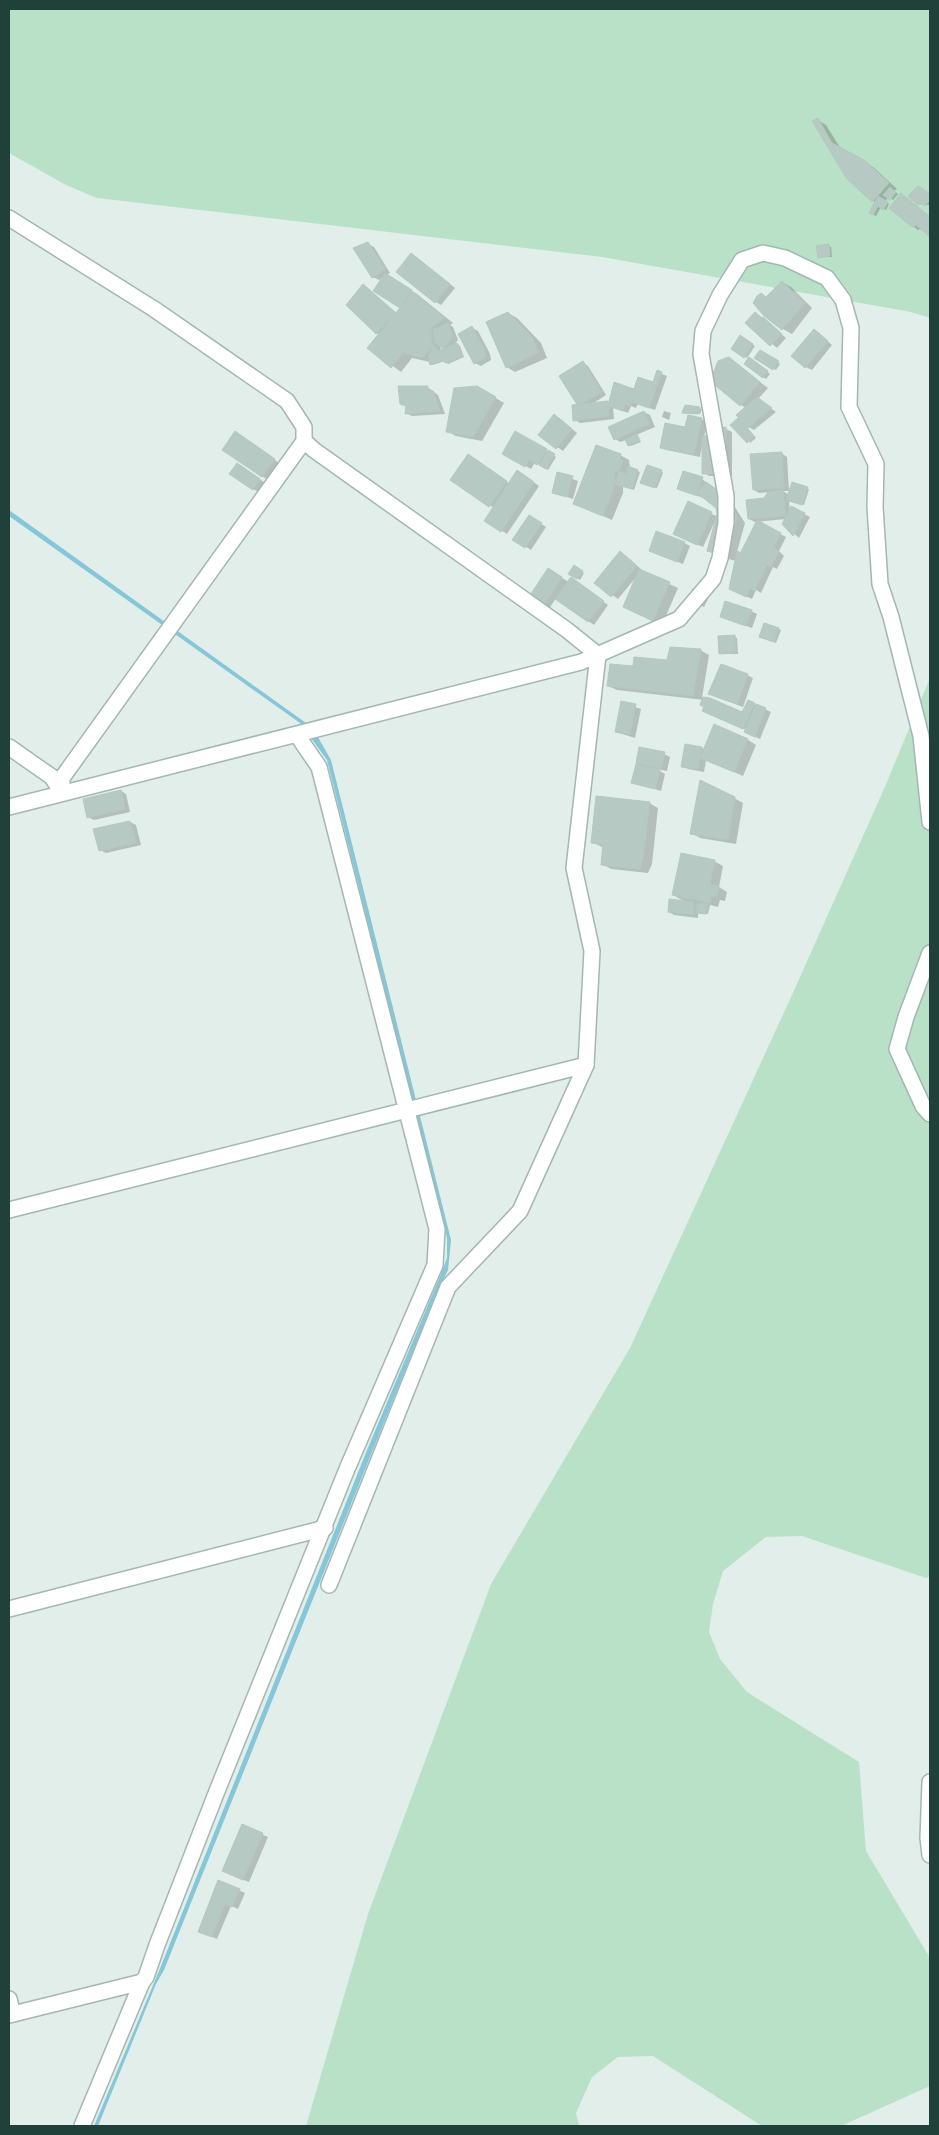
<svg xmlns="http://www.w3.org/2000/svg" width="939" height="2135" viewBox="0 0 939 2135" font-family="'Golos Text',sans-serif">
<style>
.green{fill:#b9e1c7}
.water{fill:#85c6d8}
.shadow{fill:#0003;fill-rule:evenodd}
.building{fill:#b7c9c3;stroke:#b4c8c1}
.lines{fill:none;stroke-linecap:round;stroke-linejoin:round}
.minor-casing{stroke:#a4b7b2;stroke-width:18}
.minor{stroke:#fff;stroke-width:15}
</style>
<rect width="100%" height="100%" fill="#e2eeea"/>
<g class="green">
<polygon points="9,9 930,9 930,318 911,312 602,257 97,198 66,185 9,153"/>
<polygon points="930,678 930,1576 926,1578 802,1536 766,1537 723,1571 713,1604 709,1632 720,1659 747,1692 859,1762 866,1851 930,1958 930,2086 841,2126 762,2126 653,2056 618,2057 592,2077 576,2113 579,2126 306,2126 368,1914 491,1584 630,1348 792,995 884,789"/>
</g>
<polygon class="water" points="9,510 306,723 319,739 331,760 451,1240 448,1270 435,1297 372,1452 164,1970 156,1984 98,2126 94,2126 159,1971 367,1450 441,1274 447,1258 447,1238 327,760 300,723 9,516"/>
<g class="shadow">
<polygon points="818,120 826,125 841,149 873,167 897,189 894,191 898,194 893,200 889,197 885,201 889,204 886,210 881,207 876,216 871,213 876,203 848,179"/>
<polygon points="918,188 930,196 930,208 929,205 919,204"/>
<polygon points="902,194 930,217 930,236 922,228 918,230 913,226"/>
<path d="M368 244 374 247 390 273 386 275 417 294 453 323 450 325 453 327 458 340 453 346 457 344 460 346 464 357 448 364 445 361 433 365 430 362 412 358 401 372 369 348 380 335 376 333 363 286 397 314 402 308 375 291 383 277 379 280 373 277ZM440 345 445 350 441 351Z"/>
<polygon points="828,245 831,247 832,257 819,257"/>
<polygon points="416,257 455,288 441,305 436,302"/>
<polygon points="782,282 791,287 812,308 792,334 783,329 766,298"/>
<polygon points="508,313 517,318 541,343 547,358 515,372 507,367"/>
<polygon points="763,318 786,338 777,348 747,323"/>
<polygon points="472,328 478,331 490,354 491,360 481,366 475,363"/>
<polygon points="819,334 832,345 812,370 806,367"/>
<polygon points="740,337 755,346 747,358 732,348"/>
<polygon points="760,351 780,364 776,370 756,358"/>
<polygon points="729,359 768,388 758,399 776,412 754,430 745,425 756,438 750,443 738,420 745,424 746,408 741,405"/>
<polygon points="752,360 770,374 766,379 746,364"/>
<polygon points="583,363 588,366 606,395 592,404 607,402 610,404 634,390 653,384 657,372 667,376 655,410 638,404 636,408 631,406 628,413 613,407 614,419 580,423 575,420 579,406"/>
<polygon points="427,387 438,395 445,414 412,416 406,413"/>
<polygon points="477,387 504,403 482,441 456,436 447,431"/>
<polygon points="699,408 702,409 700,414 684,413"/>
<polygon points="664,411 671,413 669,420 662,417"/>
<polygon points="644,412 650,415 655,427 636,435 641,442 631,446 626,440 620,442 615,439"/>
<polygon points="560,419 577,433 563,451 540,435"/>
<polygon points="701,419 707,422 704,438 718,429 726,429 732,432 732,476 709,476 704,473 702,445 700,457 667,450 661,447"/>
<polygon points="516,432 556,457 548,470 535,462 531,469 504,453"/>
<polygon points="241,436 279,463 268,480 262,476"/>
<polygon points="781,453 787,457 789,491 783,491 789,495 807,488 809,489 804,505 789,501 790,511 792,508 810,517 799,538 783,524 786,519 755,522 749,519 765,500 769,492 759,493 754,490"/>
<polygon points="620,455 629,460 630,468 640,472 634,490 623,486 623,493 612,520 574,503"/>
<polygon points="477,461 510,484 523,475 539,486 507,534 485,520 494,508 452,479"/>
<polygon points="243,467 265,483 259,492 253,489"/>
<polygon points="661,471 663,473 657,488 644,483"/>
<polygon points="558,474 578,481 573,499 553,492"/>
<polygon points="702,479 731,501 745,523 737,552 742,554 758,522 786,537 779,551 784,556 777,569 773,567 761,593 756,590 752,599 736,592 736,561 717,556 709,551 716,519 703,547 680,537 689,503 718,517 717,507 702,495 703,498 678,488"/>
<polygon points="529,516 546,527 531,550 514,539"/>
<polygon points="684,543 690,546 683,564 650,551"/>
<polygon points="626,556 642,570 641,571 678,588 662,625 624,607 637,576 618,599 596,583"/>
<polygon points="574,567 584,573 580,580 570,573"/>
<polygon points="548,570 569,582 576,582 608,605 594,625 556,598 549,609 531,597"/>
<polygon points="693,588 710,595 704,607 687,599"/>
<polygon points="751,611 757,614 752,628 721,616"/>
<polygon points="765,624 781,630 776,643 763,638"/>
<polygon points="734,637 737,638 738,654 720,654"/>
<polygon points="700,650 709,655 702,698 710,699 743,714 748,702 771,712 760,739 751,735 747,730 709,714 704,700 617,690 608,686 634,667 668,661"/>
<polygon points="747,675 753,678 743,707 709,694"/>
<polygon points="622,703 641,709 635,738 616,732"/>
<polygon points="748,740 756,745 743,776 706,760 704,772 688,769 682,766 702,748 705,750"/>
<polygon points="640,748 664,754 670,757 667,771 656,769 665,774 661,791 633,782"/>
<polygon points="121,791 126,794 130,812 94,820 88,817"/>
<polygon points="734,798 743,803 736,844 700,838 692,833"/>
<polygon points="649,803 658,808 652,864 648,873 611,869 602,864 604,848 592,842"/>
<polygon points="130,822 136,825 141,845 106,853 100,850"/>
<polygon points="714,861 723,866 719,887 727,892 725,901 720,900 718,907 710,905 708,914 698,913 698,918 674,915 669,912 687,903 673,895"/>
<polygon points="242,1826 268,1837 249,1882 229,1874"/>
<polygon points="219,1881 245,1893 238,1909 231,1906 217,1939 205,1934"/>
</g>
<g class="building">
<polygon points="818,118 832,143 864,160 889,183 872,202 847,179 812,121"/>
<polygon points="918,186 930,194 930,200 925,206 921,203 918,205 908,196"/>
<polygon points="890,187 896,192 890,200 883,195"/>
<polygon points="901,193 930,217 930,237 916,225 912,227 889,208"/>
<polygon points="878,196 888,202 883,210 878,206 873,215 869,213"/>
<polygon points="368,242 386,269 372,278 353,248"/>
<polygon points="829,244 830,256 818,258 816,246"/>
<polygon points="411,253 450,284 435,303 396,272"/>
<polygon points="385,273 412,290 400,308 373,291"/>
<polygon points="782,281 805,303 782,330 764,316 753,303 757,296 761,293 766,297"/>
<polygon points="363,284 396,313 376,334 346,305"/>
<polygon points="413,292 445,318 431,328 432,344 434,346 422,358 403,353 391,368 367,348"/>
<polygon points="508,312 532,337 539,353 506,368 486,322"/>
<polygon points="755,312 762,318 763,317 782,334 770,346 745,323"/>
<polygon points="448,323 453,336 443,349 434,342 433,329"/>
<polygon points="472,326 485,350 485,358 474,364 458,334"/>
<polygon points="814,329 828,341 805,368 791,356"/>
<polygon points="740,335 753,344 744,358 731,349"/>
<polygon points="457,343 463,356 445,363 439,351"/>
<polygon points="434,346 439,351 444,360 430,365 428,356"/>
<polygon points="760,350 779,361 773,370 754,358"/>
<polygon points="729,357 760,382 740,406 710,381 718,361"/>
<polygon points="749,357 768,371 763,378 744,364"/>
<polygon points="583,361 602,392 578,406 559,376"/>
<polygon points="657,370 662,372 649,408 632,402 630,406 625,404 623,411 608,406 614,382 634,389 638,377 653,382"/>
<polygon points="398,386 428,386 427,390 433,391 440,411 405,414 406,406 400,404"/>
<polygon points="477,386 496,397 473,437 446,432 454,388"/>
<polygon points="757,397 772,408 748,428 736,415"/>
<polygon points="608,401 609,416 573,421 572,405"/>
<polygon points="685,405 700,407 698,414 682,413"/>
<polygon points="644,411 650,424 614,440 608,427"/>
<polygon points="554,414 572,429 556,449 538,435"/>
<polygon points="688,415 702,418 694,455 660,448 665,423 685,427"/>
<polygon points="738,418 754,436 747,443 730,425"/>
<polygon points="726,427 726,474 702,474 702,437 714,433 717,428"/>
<polygon points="235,431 275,459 262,477 222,450"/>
<polygon points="515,431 547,449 537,465 529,460 525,467 502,454"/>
<polygon points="637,434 640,441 628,446 625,439"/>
<polygon points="596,445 621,454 620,459 623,461 619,471 615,471 614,488 603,516 573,504"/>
<polygon points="548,450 555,454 546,469 539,465"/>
<polygon points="782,452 784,488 753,490 750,454"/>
<polygon points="468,454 507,481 489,507 450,480"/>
<polygon points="237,463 260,479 253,490 229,474"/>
<polygon points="647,465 662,470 655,488 640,483"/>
<polygon points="628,466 638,470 632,489 614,484 619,471 626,474"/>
<polygon points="517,470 534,482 501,532 484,521"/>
<polygon points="683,471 703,477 697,493 698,496 677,489"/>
<polygon points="557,472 573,476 567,497 552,493"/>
<polygon points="706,482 723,494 737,517 726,556 707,551 717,514 716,508 697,493"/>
<polygon points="792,482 808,487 802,505 786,500"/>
<polygon points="783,490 786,516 748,519 746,500 764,498 768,492"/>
<polygon points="688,501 712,512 697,545 673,534"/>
<polygon points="791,506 805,513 793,536 782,524"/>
<polygon points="529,515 542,523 525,548 512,540"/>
<polygon points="757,520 781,533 774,547 779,552 771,567 741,552"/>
<polygon points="656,531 685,542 677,562 649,551"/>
<polygon points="620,551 637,566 611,597 594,583"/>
<polygon points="737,551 767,565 755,591 750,588 746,597 729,589"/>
<polygon points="574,565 583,571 577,579 568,574"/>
<polygon points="548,568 562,577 543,607 529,597"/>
<polygon points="639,569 670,582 653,621 623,607"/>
<polygon points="571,577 604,601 588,622 555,599"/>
<polygon points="725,601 752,610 746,626 720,617"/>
<polygon points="764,623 779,628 774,642 759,637"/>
<polygon points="735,635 736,653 719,654 718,636"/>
<polygon points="670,647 701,649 693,696 607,686 610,664 633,666 634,657 667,660"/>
<polygon points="721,664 748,674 737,704 708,694"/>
<polygon points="703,697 710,698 742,712 748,700 755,703 743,729 702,711 704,707 700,705"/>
<polygon points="621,701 636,704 630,735 615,732"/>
<polygon points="756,704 766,708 755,737 744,732"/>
<polygon points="714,724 748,739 734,772 700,758"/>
<polygon points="685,744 702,747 698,769 681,767"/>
<polygon points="639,747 665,752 661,769 636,763"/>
<polygon points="636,764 660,770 655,789 631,783"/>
<polygon points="700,780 735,797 728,840 690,834"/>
<polygon points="121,790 125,809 87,818 83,799"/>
<polygon points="596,796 650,802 643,859 640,869 601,865 603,844 591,843"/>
<polygon points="130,821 136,843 99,851 93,829"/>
<polygon points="681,853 715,860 710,884 719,886 717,897 711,896 710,903 672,895"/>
<polygon points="669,899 694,902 693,915 668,912"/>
<polygon points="697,903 708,904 706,914 696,913"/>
<polygon points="242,1824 263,1833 243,1880 222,1871"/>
<polygon points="218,1880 240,1889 232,1907 225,1904 212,1937 198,1932"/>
</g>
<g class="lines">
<defs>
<g id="minor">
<polyline points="9,218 154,309 287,401 304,427 304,441 62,778 62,793"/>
<polyline points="304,441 314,450 567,630 598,655"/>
<polyline points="9,747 52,777 62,793"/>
<polyline points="9,807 581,662 679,619 713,579 720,558 726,523 726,496 701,354 703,331 720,295 742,260 763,253 785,258 827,278 843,300 851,328 849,407 876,464 875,507 880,584 891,617 921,736 930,822"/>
<polyline points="930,953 906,1017 897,1049 923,1106 930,1114"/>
<polyline points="9,1210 586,1065"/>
<polyline points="329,1585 448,1287 520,1211 586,1065 592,951 574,868 598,655"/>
<polyline points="9,1609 325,1528"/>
<polyline points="930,1782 928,1838 930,1855"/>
<polyline points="9,1999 13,2014"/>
<polyline points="9,2015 142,1982"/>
<polyline points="82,2126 142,1982 146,1977 157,1945 217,1791 347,1469 435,1265 437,1229 319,767 297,735"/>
</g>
</defs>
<use href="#minor" class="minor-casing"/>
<use href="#minor" class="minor"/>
</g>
<rect width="939" height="2135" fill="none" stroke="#20413a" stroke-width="20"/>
</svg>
